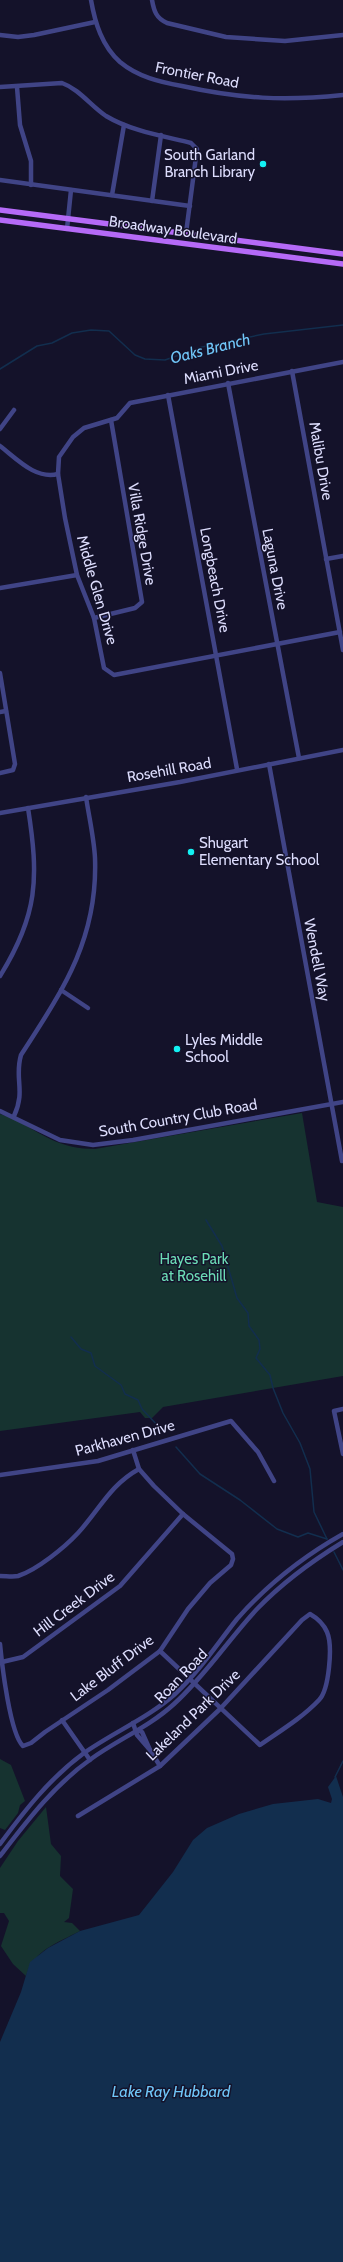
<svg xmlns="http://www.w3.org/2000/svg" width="343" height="2262" viewBox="0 0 343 2262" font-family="Cabin,sans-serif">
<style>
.green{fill:#163330}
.water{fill:#122e4e}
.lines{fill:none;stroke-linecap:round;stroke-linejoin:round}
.stream{stroke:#122e4e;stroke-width:1.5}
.minor{stroke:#404486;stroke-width:4.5}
.major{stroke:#b56af7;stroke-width:5.5}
.poi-dot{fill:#13f1f3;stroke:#14122a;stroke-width:1.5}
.labels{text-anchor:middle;stroke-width:3;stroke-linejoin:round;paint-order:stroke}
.street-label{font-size:15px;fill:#ddddfd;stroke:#14122a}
.poi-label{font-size:15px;fill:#ddddfd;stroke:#14122a;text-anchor:start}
.park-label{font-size:15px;fill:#6bdbb5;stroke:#14122a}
.water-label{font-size:16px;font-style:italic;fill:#70c6f8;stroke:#14122a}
</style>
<rect width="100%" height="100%" fill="#14122a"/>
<g class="green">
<path d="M302 1113 317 1202 343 1207V1376L163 1407 152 1418H145L140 1412 0 1431V1114C19 1119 33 1131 50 1139 65 1146 79 1149 95 1149Z"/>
<polygon points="0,1759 11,1765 25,1801 20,1805 18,1813 5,1830 0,1828"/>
<path d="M46 1807 51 1844 61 1856 60 1876 73 1889 69 1918 64 1922 72 1923 80 1931C57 1943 34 1950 26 1976L13 1964 1 1946 9 1921 4 1913H0V1868L18 1841Z"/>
</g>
<polygon class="water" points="336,1776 343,1797 343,2262 0,2262 0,2042 21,1992 30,1962 48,1948 80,1931 139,1915 173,1872 193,1840 207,1828 239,1814 273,1804 318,1799 331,1803 332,1799 328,1787"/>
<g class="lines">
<g class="stream">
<polyline points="0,369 37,346 52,343 72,333 91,330 109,331 135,355 145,359 165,360 202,347 264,334 343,325"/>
<polyline points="206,1220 222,1246 237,1298 248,1313 249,1326 259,1340 260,1349 256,1358 270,1375 273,1388 283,1413 300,1443 310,1469 314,1512 327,1539"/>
<polyline points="71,1337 81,1349 91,1353 95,1366 121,1385 125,1394 138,1400 142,1409 160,1428"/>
<polyline points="176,1447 200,1474 240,1500 277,1529 298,1537 308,1533 327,1539"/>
<polyline points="334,1552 343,1570"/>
<polyline points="335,1777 343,1761"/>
</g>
<g class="minor">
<path d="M91 0C95 23 102 46 120 62 138 77 160 82 182 86 241 99 284 101 343 95"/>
<path d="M152 0C154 11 156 18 167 23L226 37 285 41 343 35"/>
<polyline points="0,35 18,37 34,35 95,22"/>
<path d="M0 87 62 83C79 89 91 106 106 116 131 131 163 136 191 143L197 149 186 233"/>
<polyline points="17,87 20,125 31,161 31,185"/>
<polyline points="0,180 190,206"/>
<polyline points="112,195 124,125"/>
<polyline points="152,201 161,135"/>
<polyline points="67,229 71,190"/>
<polyline points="292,371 343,650"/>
<polyline points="228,383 299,758"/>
<polyline points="168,395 237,769"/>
<polyline points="0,429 14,410"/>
<path d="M0 446C17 459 36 480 58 474"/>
<polyline points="326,559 343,556"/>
<polyline points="0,588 77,575"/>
<polyline points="94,618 135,608 142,602 111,420"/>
<polyline points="340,632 114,675 104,668 94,618 77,575 65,518 58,474 59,457 73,437 84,428 117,418 130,403 343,362"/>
<polyline points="0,673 15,764 13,770 0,773"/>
<polyline points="0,712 6,711"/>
<polyline points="269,764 342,1161"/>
<polyline points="0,813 180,782 343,750"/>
<path d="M0 976C38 915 39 878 28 808"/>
<polyline points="61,990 88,1008"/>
<polyline points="0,1111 60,1140 93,1145 133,1140 343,1102"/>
<path d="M14 1116C26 1090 14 1079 21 1055 63 990 98 939 95 858 94 838 89 817 86 797"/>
<polyline points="343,1409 334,1411 343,1454"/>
<polyline points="0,1475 98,1461 231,1421 258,1452 274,1481"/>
<path d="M0 1576C6 1576 13 1577 18 1576 37 1570 65 1547 78 1533 100 1509 110 1485 139 1469"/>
<path d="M0 1644C2 1665 10 1734 23 1746L31 1743 45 1732 108 1690 160 1651 188 1609 210 1583 231 1565 233 1559 232 1554 183 1514 154 1486 139 1469 133 1450"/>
<polyline points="2,1662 23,1657 120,1586 183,1514"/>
<polyline points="62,1720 90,1760"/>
<polyline points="133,1723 137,1735 150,1750 142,1732 137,1730"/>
<polyline points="150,1750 160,1766"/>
<path d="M78 1816 160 1766 220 1709 302 1620 310 1614C317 1618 324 1625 327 1632 333 1646 329 1690 319 1700 302 1718 280 1731 260 1745L160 1651"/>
<path d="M0 1844C25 1810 50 1778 84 1753 114 1732 148 1718 175 1694 199 1672 217 1644 237 1619 267 1585 304 1556 343 1534"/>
<path d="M0 1856C27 1821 54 1785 91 1759 117 1740 149 1727 174 1704 205 1676 228 1640 257 1609 282 1583 312 1561 343 1542"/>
</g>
<g class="major">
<polyline points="0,210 343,254"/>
<polyline points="0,220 343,264"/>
</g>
</g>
<g class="poi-dot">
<circle cx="263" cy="164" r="4"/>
<circle cx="191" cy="852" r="4"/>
<circle cx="177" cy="1049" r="4"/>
</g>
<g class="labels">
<g class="street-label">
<text transform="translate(197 75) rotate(11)" y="5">Frontier Road</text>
<text transform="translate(173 230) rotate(8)" y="5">Broadway Boulevard</text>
<text transform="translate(221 372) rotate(-11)" y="5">Miami Drive</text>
<text transform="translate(321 461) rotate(80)" y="5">Malibu Drive</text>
<text transform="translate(142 534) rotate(80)" y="5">Villa Ridge Drive</text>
<text transform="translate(275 569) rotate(79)" y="5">Laguna Drive</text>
<text transform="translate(215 580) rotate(79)" y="5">Longbeach Drive</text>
<text transform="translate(97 590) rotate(74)" y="5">Middle Glen Drive</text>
<text transform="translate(169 770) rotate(-10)" y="5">Rosehill Road</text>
<text transform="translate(317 960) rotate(79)" y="5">Wendell Way</text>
<text transform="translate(178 1118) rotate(-10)" y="5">South Country Club Road</text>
<text transform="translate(125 1438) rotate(-15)" y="5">Parkhaven Drive</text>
<text transform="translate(74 1604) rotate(-37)" y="5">Hill Creek Drive</text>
<text transform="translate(112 1668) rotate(-37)" y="5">Lake Bluff Drive</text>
<text transform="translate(181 1676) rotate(-46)" y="5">Roan Road</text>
<text transform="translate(193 1715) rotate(-44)" y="5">Lakeland Park Drive</text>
</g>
<g class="poi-label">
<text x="255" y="160" text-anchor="end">South Garland<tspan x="255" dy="17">Branch Library</tspan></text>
<text x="199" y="848">Shugart<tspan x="199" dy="17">Elementary School</tspan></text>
<text x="185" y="1045">Lyles Middle<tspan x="185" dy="17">School</tspan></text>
</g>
<g class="park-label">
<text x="194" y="1264">Hayes Park<tspan x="194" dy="17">at Rosehill</tspan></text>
</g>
<g class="water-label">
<text transform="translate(210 348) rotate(-14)" y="6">Oaks Branch</text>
<text x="171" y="2097">Lake Ray Hubbard</text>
</g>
</g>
</svg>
